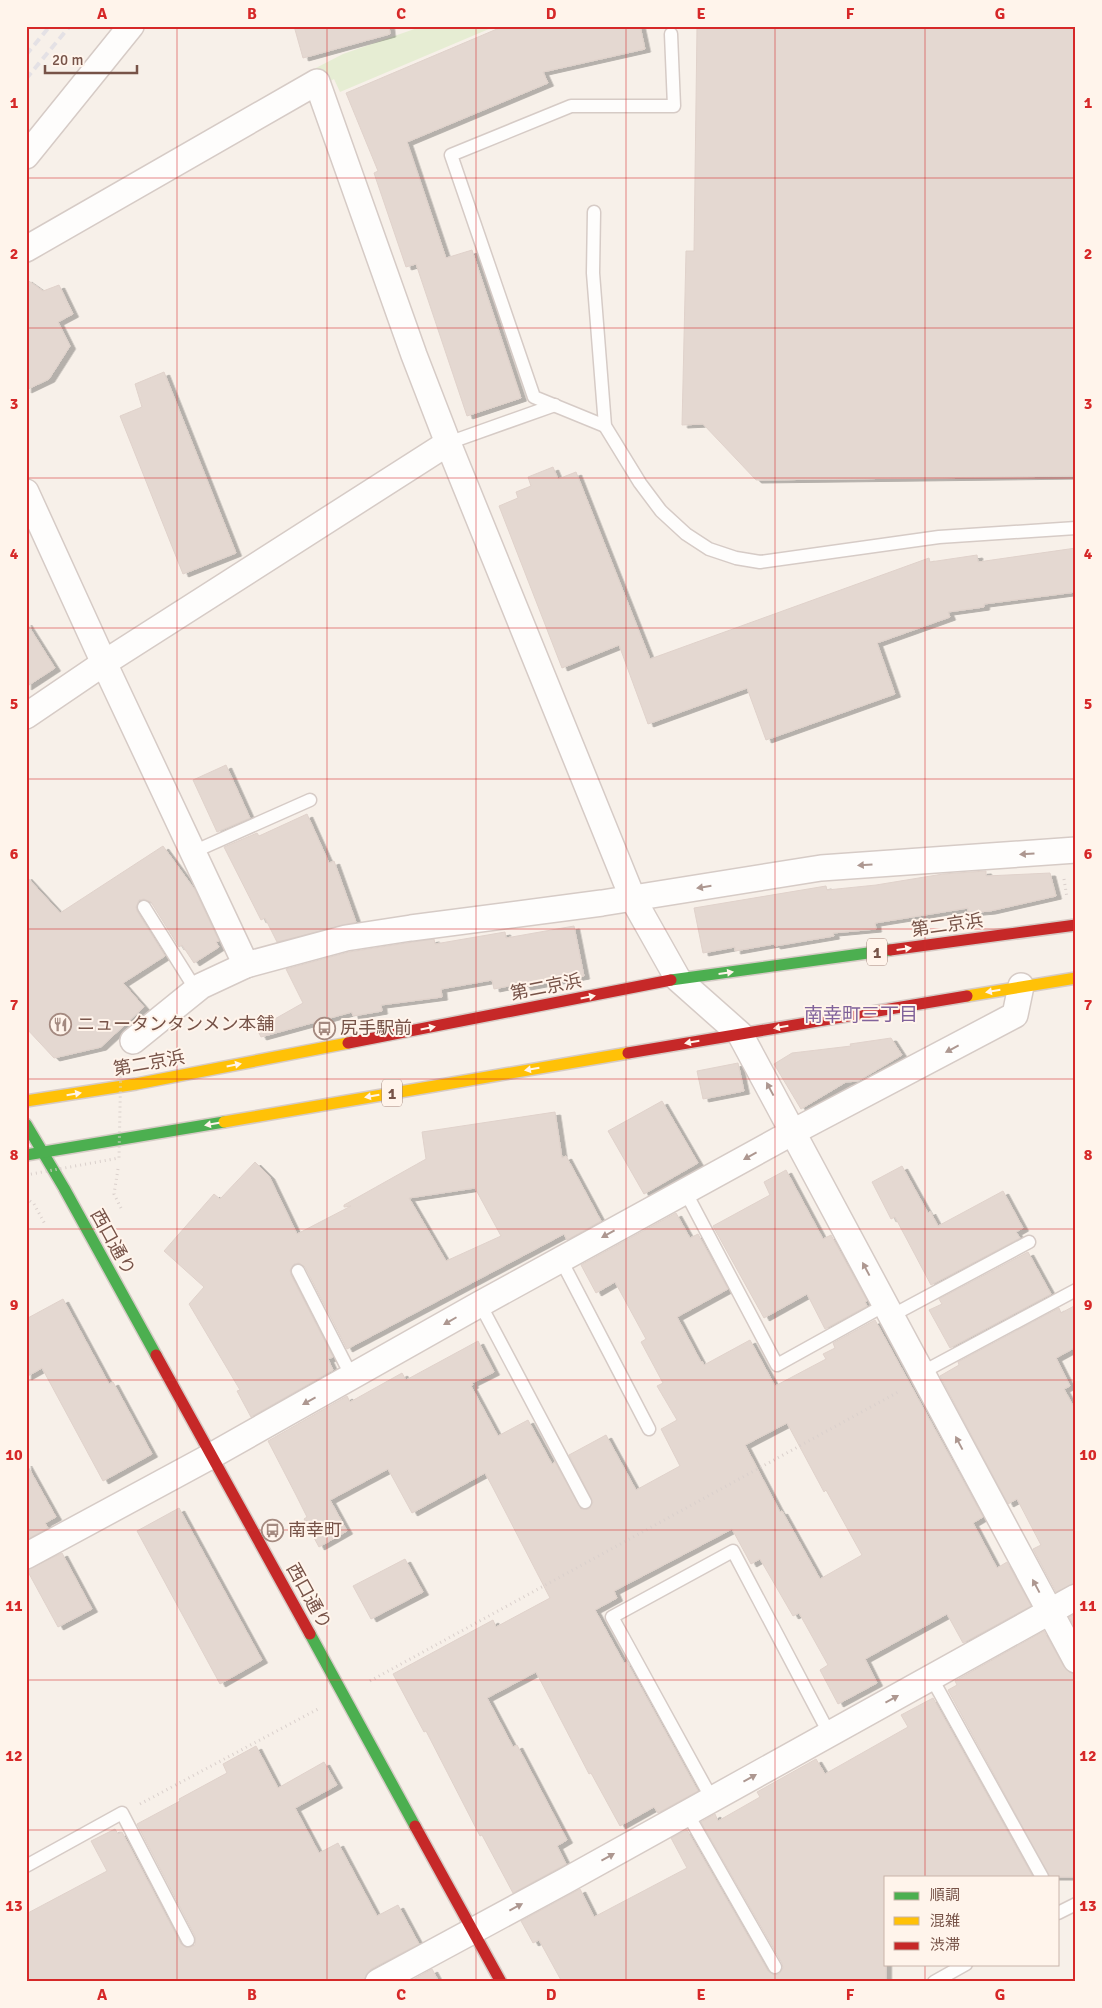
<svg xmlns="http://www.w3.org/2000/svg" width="1102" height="2008" viewBox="0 0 1102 2008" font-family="Signika,'Noto Sans JP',sans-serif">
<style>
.green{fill:#e6edd3}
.building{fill:#e4d8d1;stroke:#e0d2cb;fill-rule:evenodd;filter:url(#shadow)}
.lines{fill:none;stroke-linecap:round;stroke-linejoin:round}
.lane-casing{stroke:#d6cbc6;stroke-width:15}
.street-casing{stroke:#d6cbc6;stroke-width:28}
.fast-casing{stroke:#d6cbc6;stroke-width:14}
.slow-casing{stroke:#d6cbc6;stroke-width:14}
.jam-casing{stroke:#d6cbc6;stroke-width:14}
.path{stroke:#dad0cc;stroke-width:3;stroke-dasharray:1 4;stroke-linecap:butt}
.lane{stroke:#fefdfc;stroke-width:12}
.street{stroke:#fefdfc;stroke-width:25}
.fast{stroke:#4caf50;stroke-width:11}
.slow{stroke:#ffc107;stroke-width:11}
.jam{stroke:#c62828;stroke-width:11}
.rail{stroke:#e4e1e5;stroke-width:4;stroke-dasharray:8 5;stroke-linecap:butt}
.path-bridge{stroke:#dad0cc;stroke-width:3;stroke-dasharray:1 4;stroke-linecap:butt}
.oneway{fill:#ad9790}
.oneway2{fill:#fff4eb}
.grid{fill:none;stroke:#d62828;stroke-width:1;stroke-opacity:0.55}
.labels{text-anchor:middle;stroke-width:4;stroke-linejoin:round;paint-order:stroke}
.shield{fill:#fff4eb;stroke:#a08379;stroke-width:1}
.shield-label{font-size:16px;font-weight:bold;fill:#775348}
.street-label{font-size:18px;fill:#775348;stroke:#fff4eb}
.poi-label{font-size:18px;fill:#775348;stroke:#fff4eb;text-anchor:start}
.neighbourhood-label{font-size:19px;fill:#81639b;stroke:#fff4eb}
.neatline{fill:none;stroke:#d62828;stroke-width:2}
.grid-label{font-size:16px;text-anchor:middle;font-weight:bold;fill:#d62828}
</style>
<defs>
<filter id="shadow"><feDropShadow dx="5.5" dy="3" stdDeviation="0" flood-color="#0004"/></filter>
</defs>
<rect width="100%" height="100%" fill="#f7f0e9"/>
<polygon class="green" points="423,26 496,26 340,92 334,79 326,83 312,70 343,54"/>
<g class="building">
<polygon points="294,26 389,26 390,34 303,58"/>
<polygon points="504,26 640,26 645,49 543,72 548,83 407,142 446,258 472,250 521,398 467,416 416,264 406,267 374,173 378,171 346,93"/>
<polygon points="697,26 1076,26 1076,476 756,480 703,424 682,425 686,251 694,251"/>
<polygon points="26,279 43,291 59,285 73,314 58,322 70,346 49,379 26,390"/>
<polygon points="164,372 236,553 183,574 120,416 142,407 135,384"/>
<polygon points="553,467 558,479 576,472 650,659 929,558 930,562 977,555 978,562 1076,548 1076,592 984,604 984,607 948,612 950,617 877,643 895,694 766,740 747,688 648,724 619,645 562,668 499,506 518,498 516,492 531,486 528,477"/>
<polygon points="26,622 55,668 26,687"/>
<polygon points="226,765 250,818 217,832 193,780"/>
<polygon points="307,814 329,863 334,861 356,922 277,942 265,918 261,920 224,847 257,833 259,836"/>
<polygon points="163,846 195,890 219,941 216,942 219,947 194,963 182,945 179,947 151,902 144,899 139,900 136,907 137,911 165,956 123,983 144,1007 101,1047 54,1058 26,1028 26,876 60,913"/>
<polygon points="986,871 986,876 1050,873 1056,896 990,911 968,913 968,908 875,923 876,929 833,933 834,936 775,946 774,944 735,951 735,947 703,953 694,908 826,886 827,890 876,885 943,874"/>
<polygon points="574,926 584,976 525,987 523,983 494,989 492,980 441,989 442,997 381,1005 382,1011 353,1016 352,1012 261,1037 257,1029 303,1003 286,969 349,952 413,942 434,939 435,944 505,932 506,938"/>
<polygon points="891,1038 902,1055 858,1081 846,1082 801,1109 774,1064 792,1053 851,1046 850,1044"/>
<polygon points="738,1063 744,1091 703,1099 697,1071"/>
<polygon points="662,1101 698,1163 644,1194 608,1131"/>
<path d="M555 1112 562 1158 566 1156 601 1221 567 1240 564 1234 347 1349 305 1267 299 1263 294 1264 290 1270 291 1275 333 1357 328 1359 333 1370 251 1417 237 1391 240 1390 189 1304 204 1287 164 1251 214 1194 220 1199 255 1162 269 1176 297 1234 351 1206 344 1207V1205L426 1159 422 1132ZM475 1188 501 1236 446 1261 409 1198Z"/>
<polygon points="902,1166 928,1213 930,1211 938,1226 1003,1191 1023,1228 1016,1232 1020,1238 931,1285 895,1217 891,1219 872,1182"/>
<polygon points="786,1170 823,1239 831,1235 867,1301 865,1302 867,1306 825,1329 807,1294 764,1318 713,1226 770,1195 764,1182"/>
<path d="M676 1213 690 1238 698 1234 728 1289 677 1317 701 1362 702 1361 704 1365 750 1340 775 1386 826 1359 823 1354 835 1348 833 1343 875 1320 983 1517 973 1523 997 1568 1007 1562 1031 1606 963 1643 947 1614 865 1659 877 1683 838 1704 820 1670 828 1665 799 1613 793 1616 760 1559 751 1564 732 1529 614 1591 617 1598 595 1610 624 1663 627 1662 698 1791 658 1813 654 1807 620 1826 591 1773 589 1774 536 1672 487 1698 513 1747 517 1745 567 1840 557 1846 566 1864 513 1893 482 1835 480 1836 426 1731 424 1732 393 1674 493 1620 496 1627 550 1598 492 1486 485 1473 412 1513 388 1469 330 1500 347 1531 319 1547 304 1519 307 1517 296 1495 268 1441 347 1396 350 1402 402 1373 406 1380 478 1341 494 1372 472 1383 473 1385 471 1386 498 1436 528 1420 552 1464 555 1462 581 1509H589L593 1502 569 1455 606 1435 636 1490 680 1466 661 1429 677 1420 657 1386 663 1383 641 1342 646 1339 615 1282 596 1293 581 1265ZM787 1423 824 1492 826 1490 862 1555 820 1579 782 1511 780 1512 745 1445Z"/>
<polygon points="1028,1252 1051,1294 950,1348 929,1310 942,1304 939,1299"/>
<polygon points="63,1299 109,1384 113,1382 152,1454 103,1481 42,1368 26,1377 26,1319"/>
<polygon points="1076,1305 1076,1347 1056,1358 1070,1386 1064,1389 1076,1411 1076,1583 1056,1592 1033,1549 1041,1545 1017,1499 1008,1504 940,1376 959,1365 958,1362 1059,1308 1061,1313"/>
<polygon points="26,1463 56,1517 45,1523 48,1528 26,1540"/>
<polygon points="179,1508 262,1660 220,1684 137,1531"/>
<polygon points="62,1553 92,1609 58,1627 27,1570"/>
<polygon points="405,1559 423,1592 371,1619 353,1586"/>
<polygon points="1076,1614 1076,1629 1069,1617"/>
<polygon points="1044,1631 1064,1667 1069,1672 1076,1674 1076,1877 1050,1877 948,1690 957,1685 955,1681"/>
<polygon points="933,1698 1033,1877 886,1877 886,1982 562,1982 539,1940 533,1943 521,1921 580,1889 594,1917 687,1868 671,1838 687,1830 768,1971 774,1975 779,1974 783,1968 782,1963 701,1822 715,1814 718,1821 760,1797 757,1792 816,1759 825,1774 908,1727 901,1715"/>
<polygon points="256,1746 278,1788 324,1762 337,1785 295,1808 319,1853 338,1843 377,1916 398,1905 419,1944 371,1969 366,1975 364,1982 26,1982 26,1914 107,1871 91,1841 115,1829 118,1834 122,1832 181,1944 187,1948 195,1945 195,1936 137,1824 180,1801 179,1799 227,1773 223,1764"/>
<polygon points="432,1969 439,1982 409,1982"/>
</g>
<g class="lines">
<defs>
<g id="lane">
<polyline points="594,212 593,273 605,426 640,483 661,511 686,534 709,549 736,558 760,562 939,537 1076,528"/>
<polyline points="605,426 534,397 451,155 571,106 674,106 671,34"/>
<polyline points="448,443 555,405"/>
<polyline points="193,852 310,800"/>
<polyline points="144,907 196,990"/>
<polyline points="685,1191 777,1365 885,1305"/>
<polyline points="561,1260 649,1429"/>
<polyline points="298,1271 352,1377"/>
<polyline points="480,1304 585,1502"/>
<polyline points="891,1316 1029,1242"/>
<polyline points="921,1373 1076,1290"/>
<polyline points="931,1677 1042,1877"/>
<polyline points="712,1799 612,1617 733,1551 829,1733"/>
<polyline points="687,1813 775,1967"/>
<polyline points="26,1866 122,1813 188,1940"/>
<polyline points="1058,1913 1076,1904"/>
<polyline points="934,1982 966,1964"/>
</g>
<g id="street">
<polyline points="26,156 131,26"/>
<polyline points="26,249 317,82 414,355 448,443 633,899 678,979 740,1034 1076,1660"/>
<polyline points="26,492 104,663 246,965"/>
<polyline points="26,716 104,663 448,443"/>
<polyline points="133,1041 201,986 246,965 346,938 411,928 602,903 821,868 1076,850"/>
<polyline points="26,1556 211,1456 480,1304 793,1132 1015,1015 1021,986"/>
<polyline points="378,1982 565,1881 1076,1597"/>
</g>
<g id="fast">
<polyline points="671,980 890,950"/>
<polyline points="26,1124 64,1188 156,1355"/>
<polyline points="26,1155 224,1122"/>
<polyline points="310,1634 415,1826"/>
</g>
<g id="slow">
<polyline points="967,996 1076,978"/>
<polyline points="26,1101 136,1084 348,1043"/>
<polyline points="224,1122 628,1053"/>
</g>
<g id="jam">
<polyline points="890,950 1076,925"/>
<polyline points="348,1043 671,980"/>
<polyline points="628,1053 967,996"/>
<polyline points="156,1355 310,1634"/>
<polyline points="415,1826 501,1982"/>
</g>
</defs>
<use href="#lane" class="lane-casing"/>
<use href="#street" class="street-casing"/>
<use href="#fast" class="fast-casing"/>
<use href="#slow" class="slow-casing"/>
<use href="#jam" class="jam-casing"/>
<g class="path">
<polyline points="1064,879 1067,898"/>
<polyline points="118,1169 114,1194 122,1210"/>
<polyline points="26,1198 34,1204 46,1226"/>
<polyline points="370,1681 900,1391"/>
<polyline points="140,1804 318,1709"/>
</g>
<use href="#lane" class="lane"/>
<use href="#street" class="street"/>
<use href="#fast" class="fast"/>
<use href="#slow" class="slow"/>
<use href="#jam" class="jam"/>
<g class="rail">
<polyline points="26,55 50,26"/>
<polyline points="26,79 70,26"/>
</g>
<polyline class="path-bridge" points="26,1175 119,1158 121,1058"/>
</g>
<defs><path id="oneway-solid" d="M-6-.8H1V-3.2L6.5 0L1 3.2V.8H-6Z" transform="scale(1.25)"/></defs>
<g class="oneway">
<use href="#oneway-solid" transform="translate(1027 854) rotate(176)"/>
<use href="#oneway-solid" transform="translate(865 865) rotate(176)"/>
<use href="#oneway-solid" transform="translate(704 887) rotate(171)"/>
<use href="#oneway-solid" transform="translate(952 1049) rotate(152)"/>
<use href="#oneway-solid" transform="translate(770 1089) rotate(-118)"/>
<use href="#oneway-solid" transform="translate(750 1156) rotate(151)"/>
<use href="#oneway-solid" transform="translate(608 1234) rotate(151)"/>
<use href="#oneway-solid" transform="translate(866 1269) rotate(-118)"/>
<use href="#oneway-solid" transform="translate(450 1321) rotate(150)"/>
<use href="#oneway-solid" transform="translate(309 1401) rotate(151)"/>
<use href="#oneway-solid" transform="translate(959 1443) rotate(-118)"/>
<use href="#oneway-solid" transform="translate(1036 1586) rotate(-118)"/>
<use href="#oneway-solid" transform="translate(892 1699) rotate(-29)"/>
<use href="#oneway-solid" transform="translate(750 1778) rotate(-29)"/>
<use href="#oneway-solid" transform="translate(608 1857) rotate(-29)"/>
<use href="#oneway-solid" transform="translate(516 1907) rotate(-28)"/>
</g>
<g class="oneway2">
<use href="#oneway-solid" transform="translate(904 949) rotate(-8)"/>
<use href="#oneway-solid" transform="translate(726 973) rotate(-8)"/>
<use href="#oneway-solid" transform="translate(993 991) rotate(170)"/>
<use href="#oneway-solid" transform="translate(588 997) rotate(-11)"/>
<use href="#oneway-solid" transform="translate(781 1027) rotate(170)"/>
<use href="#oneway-solid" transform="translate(428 1028) rotate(-11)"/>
<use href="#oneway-solid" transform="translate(692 1042) rotate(170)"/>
<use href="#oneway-solid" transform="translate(234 1065) rotate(-11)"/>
<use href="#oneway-solid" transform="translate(532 1069) rotate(170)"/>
<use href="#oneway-solid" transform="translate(74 1094) rotate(-9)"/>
<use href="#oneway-solid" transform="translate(372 1096) rotate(170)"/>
<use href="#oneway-solid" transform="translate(212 1124) rotate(170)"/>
</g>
<path class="grid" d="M177 26V1982M327 26V1982M476 26V1982M626 26V1982M775 26V1982M925 26V1877M26 178H1076M26 328H1076M26 478H1076M26 628H1076M26 779H1076M26 929H1076M26 1079H1076M26 1229H1076M26 1380H1076M26 1530H1076M26 1680H1076M26 1830H1076M925 1964V1982"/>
<defs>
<symbol id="restaurant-ring" viewBox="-11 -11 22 22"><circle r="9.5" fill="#fff4eb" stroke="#a48a80" stroke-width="1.5"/><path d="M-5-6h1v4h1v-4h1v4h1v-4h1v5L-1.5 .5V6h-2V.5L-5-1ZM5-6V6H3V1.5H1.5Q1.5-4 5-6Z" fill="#a48a80"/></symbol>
<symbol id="bus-ring" viewBox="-11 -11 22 22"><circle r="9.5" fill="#fff4eb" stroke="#a48a80" stroke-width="1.5"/><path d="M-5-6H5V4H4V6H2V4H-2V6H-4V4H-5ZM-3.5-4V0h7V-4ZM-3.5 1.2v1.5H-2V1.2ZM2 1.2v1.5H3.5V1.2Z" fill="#a48a80"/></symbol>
</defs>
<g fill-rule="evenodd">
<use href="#restaurant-ring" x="48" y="1012" width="25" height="25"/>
<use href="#bus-ring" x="312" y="1016" width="25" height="25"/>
<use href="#bus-ring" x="260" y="1518" width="25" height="25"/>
</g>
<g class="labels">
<g class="shield">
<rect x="867" y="938.5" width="20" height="27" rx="4"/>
<rect x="382" y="1079.5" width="20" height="27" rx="4"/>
</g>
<g class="shield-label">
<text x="877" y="958">1</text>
<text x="392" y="1099">1</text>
</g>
<g class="street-label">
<text transform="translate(947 925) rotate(-8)" y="6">第二京浜</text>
<text transform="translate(546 987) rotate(-11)" y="6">第二京浜</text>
<text transform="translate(149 1063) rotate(-10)" y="6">第二京浜</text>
<text transform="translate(113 1242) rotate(61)" y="6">西口通り</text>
<text transform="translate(309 1596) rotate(61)" y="6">西口通り</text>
</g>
<g class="poi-label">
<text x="77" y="1030">ニュータンタンメン本舗</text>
<text x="340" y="1034">尻手駅前</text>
<text x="288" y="1536">南幸町</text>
</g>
<g class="neighbourhood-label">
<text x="861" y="1021">南幸町三丁目</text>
</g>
</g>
<rect width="1102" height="2008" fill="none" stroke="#fff4eb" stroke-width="55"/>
<rect x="884" y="1876" width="175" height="90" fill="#fff4eb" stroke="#c9b4aa"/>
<rect x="894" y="1892" width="25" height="8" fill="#4caf50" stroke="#c9b4aa"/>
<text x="930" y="1900" font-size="15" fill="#775348">順調</text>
<rect x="894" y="1917" width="25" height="8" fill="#ffc107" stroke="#c9b4aa"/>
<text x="930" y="1926" font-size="15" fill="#775348">混雑</text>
<rect x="894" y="1942" width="25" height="8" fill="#c62828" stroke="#c9b4aa"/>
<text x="930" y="1950" font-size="15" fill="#775348">渋滞</text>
<path d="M45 65v8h92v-8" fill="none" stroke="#775348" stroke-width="2.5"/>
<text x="52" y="65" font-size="15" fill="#775348" stroke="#fff4eb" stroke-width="4" paint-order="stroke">20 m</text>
<rect x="28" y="28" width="1046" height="1952" class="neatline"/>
<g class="grid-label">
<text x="102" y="19">A</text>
<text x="252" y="19">B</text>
<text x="401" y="19">C</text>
<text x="551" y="19">D</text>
<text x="701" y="19">E</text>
<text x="850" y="19">F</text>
<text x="1000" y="19">G</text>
<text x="14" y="108">1</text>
<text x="1088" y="108">1</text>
<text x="14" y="259">2</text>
<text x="1088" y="259">2</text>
<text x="14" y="409">3</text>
<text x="1088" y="409">3</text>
<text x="14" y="559">4</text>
<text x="1088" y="559">4</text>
<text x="14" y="709">5</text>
<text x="1088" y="709">5</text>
<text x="14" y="859">6</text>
<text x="1088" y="859">6</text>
<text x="14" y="1010">7</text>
<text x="1088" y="1010">7</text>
<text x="14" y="1160">8</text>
<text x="1088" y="1160">8</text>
<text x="14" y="1310">9</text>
<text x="1088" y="1310">9</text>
<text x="14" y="1460">10</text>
<text x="1088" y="1460">10</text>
<text x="14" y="1611">11</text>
<text x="1088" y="1611">11</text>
<text x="14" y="1761">12</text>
<text x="1088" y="1761">12</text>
<text x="14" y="1911">13</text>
<text x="1088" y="1911">13</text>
<text x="102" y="2000">A</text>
<text x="252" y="2000">B</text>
<text x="401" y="2000">C</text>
<text x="551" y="2000">D</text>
<text x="701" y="2000">E</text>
<text x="850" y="2000">F</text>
<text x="1000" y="2000">G</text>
</g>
</svg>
